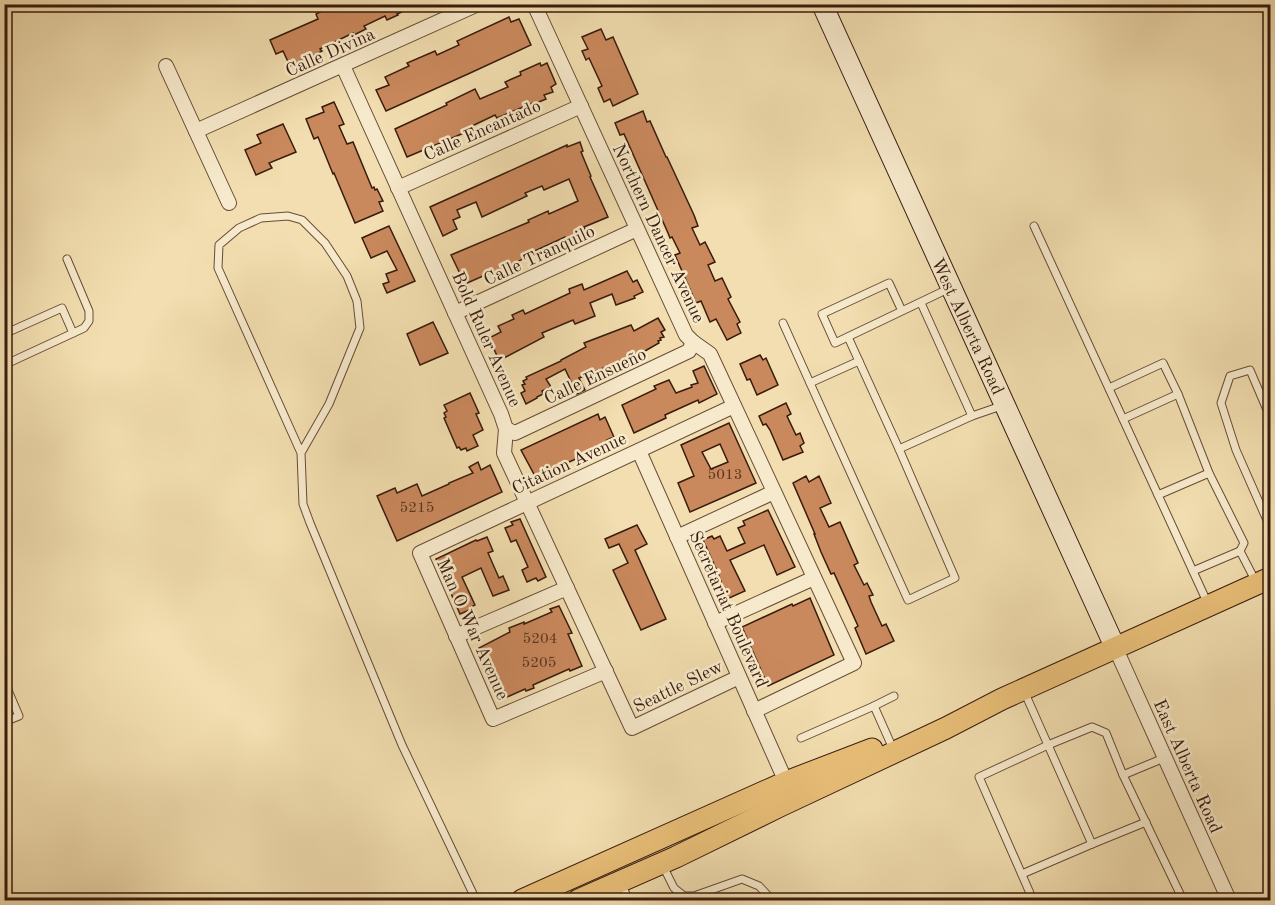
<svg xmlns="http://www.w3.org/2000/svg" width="1275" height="905" viewBox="0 0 1275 905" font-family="'Old Standard TT',serif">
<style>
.building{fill:#ca895d;stroke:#381b0d;stroke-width:1.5;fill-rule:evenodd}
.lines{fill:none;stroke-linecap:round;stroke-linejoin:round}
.lane-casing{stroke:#664c36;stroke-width:9}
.street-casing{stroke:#664c36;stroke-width:16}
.secondary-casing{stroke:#381b0d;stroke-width:22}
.primary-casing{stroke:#381b0d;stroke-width:23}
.lane{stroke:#f7eacc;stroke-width:7}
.street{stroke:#f7eacc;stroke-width:14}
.secondary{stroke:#f7eacc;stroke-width:20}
.primary{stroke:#e9bf78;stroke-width:21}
.labels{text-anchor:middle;stroke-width:5;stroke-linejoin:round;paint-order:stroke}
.number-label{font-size:15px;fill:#5c3621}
.street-label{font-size:18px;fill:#381b0d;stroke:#f7eacc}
</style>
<rect width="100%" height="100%" fill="#f2deb0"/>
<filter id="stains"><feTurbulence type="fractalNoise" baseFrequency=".00333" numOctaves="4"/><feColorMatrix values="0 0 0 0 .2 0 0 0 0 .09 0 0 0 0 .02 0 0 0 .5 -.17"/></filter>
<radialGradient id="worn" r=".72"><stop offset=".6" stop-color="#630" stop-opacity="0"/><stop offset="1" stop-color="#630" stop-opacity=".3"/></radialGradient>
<g class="building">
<polygon points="324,4 420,4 397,14 398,15 387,20 385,16 364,26 366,29 354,35 353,33 324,47 320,49 322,51 314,55 317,61 305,67 302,60 290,66 283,51 276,54 270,40 318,19 316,14 326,9"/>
<polygon points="509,17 511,22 519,19 531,45 468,74 386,111 376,90 389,85 385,77 409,66 407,63 435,51 437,55 459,45 457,41"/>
<polygon points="601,29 606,40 613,37 638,94 613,106 610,99 604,102 598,88 602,86 589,58 586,60 582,51 588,49 582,37"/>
<polygon points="540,63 541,66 547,63 556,84 551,87 553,92 544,95 546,99 534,104 533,103 497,118 495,115 470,127 471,130 407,157 395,129 447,105 446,103 475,89 480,99 508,87 505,82 521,75 520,72"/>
<polygon points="334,102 344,124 339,126 347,144 353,142 372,188 374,187 375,190 377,189 383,201 379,202 383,211 355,223 334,173 333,174 318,137 314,139 306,119 324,112 322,107"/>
<polygon points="643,111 647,122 650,121 666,157 667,157 694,215 698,226 692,228 700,245 705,242 715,262 708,265 715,281 722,278 731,297 728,299 740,322 737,324 741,333 727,340 716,319 710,322 701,301 696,303 675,255 680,253 672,237 670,238 668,233 624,134 620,135 615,123"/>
<polygon points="283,124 296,152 269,163 272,168 256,175 245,150 261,143 257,135"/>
<polygon points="580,142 583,151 581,152 591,176 590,177 608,217 584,227 586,231 566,239 565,237 530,253 531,255 503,269 504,271 494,276 492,272 465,284 451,255 529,222 528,220 548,211 549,214 578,201 569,179 544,190 542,186 525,193 527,196 482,217 476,202 457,210 460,217 453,220 457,229 443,236 430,207 556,150 567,145 567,147"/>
<polygon points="389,226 415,281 387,293 383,284 389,282 386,274 397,270 387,251 371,258 362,238"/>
<polygon points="627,271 633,282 637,280 643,292 634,296 635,298 616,305 612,294 590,303 595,316 575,324 573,320 542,333 544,337 504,358 503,356 498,358 489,338 501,332 498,326 514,319 512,315 523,310 525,314 570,293 569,289 582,284 584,290"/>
<polygon points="658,318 665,330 661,332 664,337 660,338 661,340 658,341 659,343 645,351 579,378 585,390 577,394 565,369 546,379 551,387 542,391 543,394 537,397 537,398 526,404 521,393 525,391 522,385 525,384 523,381 527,379 526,377 561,361 561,360 586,347 584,343 631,325 634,331"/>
<polygon points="433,322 448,353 420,365 407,334"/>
<polygon points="760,355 763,360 766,358 778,385 757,395 750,379 747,380 740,364"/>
<polygon points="704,366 717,394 699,403 698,400 665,415 666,418 634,433 622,405 656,389 654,386 669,380 676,393 692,387 691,385 698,383 693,371"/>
<polygon points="470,393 479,413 476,414 483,430 473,435 478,446 467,451 466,448 461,450 459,447 457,448 444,418 446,417 444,413 447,411 444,405"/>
<polygon points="786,403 791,414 787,416 796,435 800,433 804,443 800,446 803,452 783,460 770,430 766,424 763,425 759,416"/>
<polygon points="598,414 600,420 605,417 614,437 607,440 609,444 556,468 555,466 535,476 521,450"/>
<path d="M729 423 756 483 690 512 678 483 694 476 681 445ZM720 444 728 462 711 469 702 452Z"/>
<polygon points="478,462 481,470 490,465 502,492 397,541 377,496 395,488 397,493 417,484 422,496 449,484 449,483 473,473 469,467"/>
<polygon points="806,476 809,482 819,476 831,503 820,508 829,527 840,522 858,563 854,565 864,585 867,583 873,595 869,596 871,602 882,626 886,624 894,641 866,654 855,628 858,626 834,573 831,574 821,552 814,534 815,534 793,483"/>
<polygon points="768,510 795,567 777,575 764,545 730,560 745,591 727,599 718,573 703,540 712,536 714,539 720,536 727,551 745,543 738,528 745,525 743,521"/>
<polygon points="520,519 546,577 538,581 536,578 527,582 522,570 528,567 516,540 511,542 505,528 513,525 511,522"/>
<polygon points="637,525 647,544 635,550 666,619 641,630 613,570 628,563 619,544 609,548 605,539"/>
<polygon points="487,537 493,551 488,553 499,578 503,576 509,590 493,596 481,568 462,577 475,605 471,607 472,609 460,614 436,559 476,540 477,541"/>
<polygon points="810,598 834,655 768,686 742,627 792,604 793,606"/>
<polygon points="559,606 572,633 568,634 582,666 570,671 569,669 533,685 534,688 526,691 525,689 507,697 498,677 490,681 477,649 510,632 509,628 524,622 524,624 552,612 550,609"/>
</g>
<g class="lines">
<defs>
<g id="lane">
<polyline points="1034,226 1158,495"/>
<polyline points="902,311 889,283 822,314 835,343 948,289"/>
<polyline points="783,323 810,383 859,361"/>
<polyline points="4,334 62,308 73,333"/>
<polyline points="848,337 899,449 972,416 921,303"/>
<polyline points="4,365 84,328 89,321 89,311 67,259"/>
<polyline points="810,383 908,600 955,578 899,449"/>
<polyline points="1109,388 1163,363 1178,394 1123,419"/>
<polyline points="1178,394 1209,473"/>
<polyline points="972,416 1004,405"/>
<polyline points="1270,417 1250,370 1230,376 1221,403 1236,450 1270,527"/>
<polyline points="301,453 329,404 360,328 357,301 347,276 325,243 302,220 288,216 261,218 239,228 219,245 218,268 301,453 303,504 310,523 402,745 476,900"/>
<polyline points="1193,571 1240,551"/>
<polyline points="1208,604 1158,495 1209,473 1244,543 1240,551 1256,582"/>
<polyline points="1024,691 1048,745 1092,727 1106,733 1123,775 1183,900"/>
<polyline points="874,706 894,696"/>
<polyline points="4,722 19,716 7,688"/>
<polyline points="801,738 874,706 890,742"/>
<polyline points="1123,775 1164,758"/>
<polyline points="665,870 674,888 684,896 694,896 742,879 759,886 772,900"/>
<polyline points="1022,874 1092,844"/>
<polyline points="624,890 629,900"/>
<polyline points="1033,900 979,777 1048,745 1092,844 1146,822"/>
</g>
<g id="street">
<polyline points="534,4 686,335 693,342 710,354 854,663 754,711"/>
<polyline points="166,66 229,203"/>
<polyline points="343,66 501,414 506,429 504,453 632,728 739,677"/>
<polyline points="196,131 478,4"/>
<polyline points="398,188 581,106"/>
<polyline points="455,313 637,229"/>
<polyline points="506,429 515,433 689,351 693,342"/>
<polyline points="639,451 786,782"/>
<polyline points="677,537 774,492"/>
<polyline points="715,623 814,578"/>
<polyline points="456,636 567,588"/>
<polyline points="1115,647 1229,900"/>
<polyline points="606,671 493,719 420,553 734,406"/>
</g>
<polyline id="secondary" points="822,4 1115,647"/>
<g id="primary">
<polyline points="522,900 786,782 872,749"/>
<polyline points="578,900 676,857 780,806 946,728 1002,699 1270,578"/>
</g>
</defs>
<use href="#lane" class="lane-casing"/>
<use href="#street" class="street-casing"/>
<use href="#secondary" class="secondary-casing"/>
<use href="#primary" class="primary-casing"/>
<use href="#lane" class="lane"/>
<use href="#street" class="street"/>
<use href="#secondary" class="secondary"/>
<use href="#primary" class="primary"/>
</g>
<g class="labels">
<g class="number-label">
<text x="725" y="479">5013</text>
<text x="417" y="512">5215</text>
<text x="540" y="643">5204</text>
<text x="539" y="667">5205</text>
</g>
<g class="street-label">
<text transform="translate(330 52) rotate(-24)" y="6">Calle Divina</text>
<text transform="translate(482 130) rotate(-24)" y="6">Calle Encantado</text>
<text transform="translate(659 233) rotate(65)" y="6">Northern Dancer Avenue</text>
<text transform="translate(539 255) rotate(-25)" y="6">Calle Tranquilo</text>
<text transform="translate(968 326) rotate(65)" y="6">West Alberta Road</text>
<text transform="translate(487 339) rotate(66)" y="6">Bold Ruler Avenue</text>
<text transform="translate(595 376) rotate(-25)" y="6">Calle Ensueño</text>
<text transform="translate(569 463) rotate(-25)" y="6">Citation Avenue</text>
<text transform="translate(729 609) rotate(66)" y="6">Secretariat Boulevard</text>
<text transform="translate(473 629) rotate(66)" y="6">Man O War Avenue</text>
<text transform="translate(678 686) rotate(-26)" y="6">Seattle Slew</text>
<text transform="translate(1188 766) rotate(66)" y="6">East Alberta Road</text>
</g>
</g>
<rect width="1275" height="905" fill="none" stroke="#f2deb0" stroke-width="24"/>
<rect x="6" y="6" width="1263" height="893" fill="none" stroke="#381b0d" stroke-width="3"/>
<rect x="12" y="12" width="1251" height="881" fill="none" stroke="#381b0d" stroke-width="1.5"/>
<rect width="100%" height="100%" filter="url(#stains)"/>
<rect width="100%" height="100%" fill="url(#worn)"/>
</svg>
